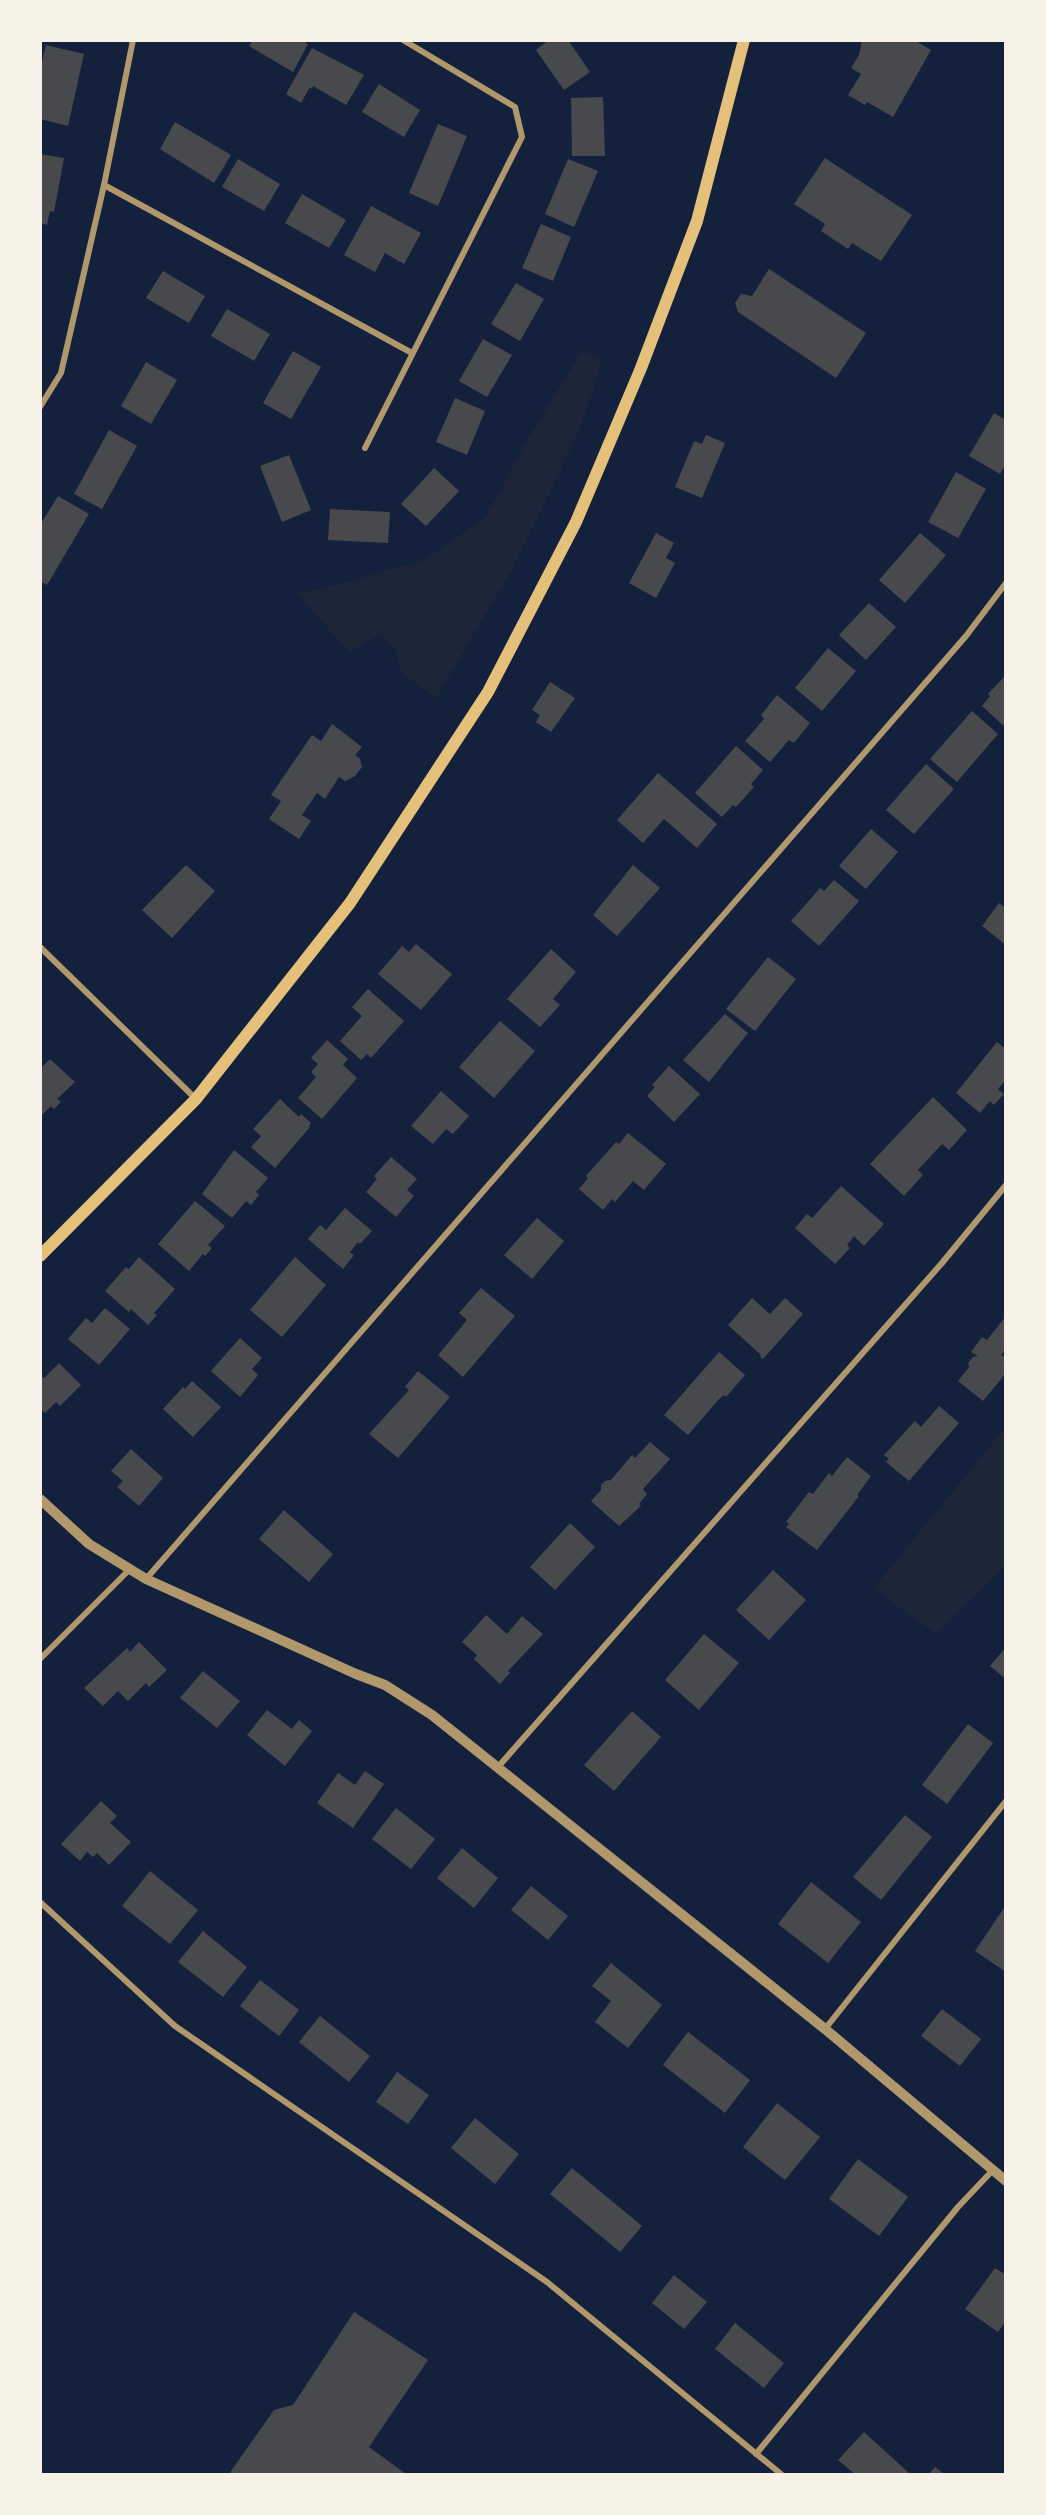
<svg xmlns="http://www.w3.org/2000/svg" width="1046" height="2515" viewBox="0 0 1046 2515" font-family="'IBM Plex Serif',serif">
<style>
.green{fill:#1d2539}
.building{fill:#48494c}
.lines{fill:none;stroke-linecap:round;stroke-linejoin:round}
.minor{stroke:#b1986c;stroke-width:6}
.tertiary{stroke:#b1986c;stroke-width:10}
.secondary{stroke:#e5c07b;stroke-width:12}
</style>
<rect width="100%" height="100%" fill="#14213d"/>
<g class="green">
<polygon points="582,351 602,357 598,377 579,431 513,568 436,698 401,672 395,649 380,635 349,652 297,593 329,587 426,559 485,518 530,435"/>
<polygon points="1005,1428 1005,1566 936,1633 873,1589"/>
</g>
<g class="building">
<polygon points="253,40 302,40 308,44 293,72 249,46"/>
<polygon points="549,40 568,40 590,72 564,90 536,50"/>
<polygon points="862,40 914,40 931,50 893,117 867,102 865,105 848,95 861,74 851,68 859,55"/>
<polygon points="46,45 84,54 68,126 40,119 40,70"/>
<polygon points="312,48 364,75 346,105 313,86 312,89 310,87 301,103 286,94"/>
<polygon points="379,84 420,110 404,137 362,112"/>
<polygon points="603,97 605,156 572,156 571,98"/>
<polygon points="175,122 231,155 214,183 160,149"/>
<polygon points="438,124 467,136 438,206 409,193"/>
<polygon points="40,154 64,158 54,212 50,211 47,225 40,223"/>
<polygon points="825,158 912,215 881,261 852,243 848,249 821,231 825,224 794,204"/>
<polygon points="238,159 280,184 264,211 222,187"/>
<polygon points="568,159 598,171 574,227 545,214"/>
<polygon points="302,194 346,220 329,248 285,223"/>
<polygon points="371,206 421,233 404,264 385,253 375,272 344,255"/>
<polygon points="541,224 571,237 553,281 522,268"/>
<polygon points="769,269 866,333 836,378 738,312 735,303 741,294 752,296"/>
<polygon points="163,271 205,296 189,323 146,298"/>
<polygon points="516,283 544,299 520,341 491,324"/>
<polygon points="227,309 270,334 254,361 211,336"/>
<polygon points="483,339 512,355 487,397 459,381"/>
<polygon points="293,351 321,367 291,419 263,403"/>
<polygon points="146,362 177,380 151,424 121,406"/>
<polygon points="455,398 485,411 467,455 436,442"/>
<polygon points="994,413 1006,420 1006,464 1000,474 969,456"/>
<polygon points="109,430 137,446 102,509 74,494"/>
<polygon points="706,435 725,443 702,498 675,487 694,441 702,444"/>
<polygon points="289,455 311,510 282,522 260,466"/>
<polygon points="434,468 459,491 426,526 401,504"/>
<polygon points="956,472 986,489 958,538 928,522"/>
<polygon points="58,496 89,514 47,585 40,581 40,525"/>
<polygon points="330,509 390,512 388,543 328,540"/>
<polygon points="656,533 674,543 666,558 675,563 656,598 629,583"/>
<polygon points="920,533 946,555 905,603 879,580"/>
<polygon points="869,603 896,627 866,660 839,635"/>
<polygon points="828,648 856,671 822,711 795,688"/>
<polygon points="1004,677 1006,679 1006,728 982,706 990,696 988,694"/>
<polygon points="550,682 575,698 551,732 536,722 540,715 532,710"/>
<polygon points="777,695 810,723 794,743 789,740 770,762 745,741 764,719 761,715"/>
<polygon points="972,711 998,734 957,782 930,759"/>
<polygon points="332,724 362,747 355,755 360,759 362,767 355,776 345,781 339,777 325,799 317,793 302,815 311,821 299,839 269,819 281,801 271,795 312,735 321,741"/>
<polygon points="736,746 763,770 751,784 754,787 736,807 733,805 722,817 695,793"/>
<polygon points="926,764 954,789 914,834 886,810"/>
<polygon points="658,773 717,824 697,848 664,819 643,843 617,820"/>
<polygon points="871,829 898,852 866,889 839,866"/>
<polygon points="186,865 215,891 172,938 142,910"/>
<polygon points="633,865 660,888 617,936 593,915"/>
<polygon points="834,880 859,901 819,946 791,921 820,888 824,891"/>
<polygon points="999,903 1006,908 1006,945 982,926"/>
<polygon points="416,944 452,974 421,1010 378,974 402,946 409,952"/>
<polygon points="551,949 576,972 553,999 560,1005 540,1027 507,999"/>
<polygon points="768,957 796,979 755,1031 726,1009"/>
<polygon points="368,989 404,1021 371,1058 367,1054 361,1060 340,1041 362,1016 352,1007"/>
<polygon points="725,1014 748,1033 709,1082 683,1060"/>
<polygon points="500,1021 535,1051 494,1098 459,1067"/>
<polygon points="327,1040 348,1059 343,1065 357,1078 322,1119 298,1098 316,1077 311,1072 318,1064 311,1058"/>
<polygon points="997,1042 1006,1049 1006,1080 998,1089 1004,1094 994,1105 990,1101 980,1113 956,1093"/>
<polygon points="50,1059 75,1082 57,1099 61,1102 54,1109 51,1106 40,1117 40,1069"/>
<polygon points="669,1066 700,1094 674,1122 647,1096 655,1087 652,1085"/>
<polygon points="441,1091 469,1116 453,1134 446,1129 433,1144 411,1126"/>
<polygon points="933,1097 967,1130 949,1150 942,1144 918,1170 923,1175 904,1196 870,1164"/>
<polygon points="280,1099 299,1117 301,1114 311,1123 309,1126 310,1127 275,1168 251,1147 261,1136 253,1129"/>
<polygon points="628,1133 666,1164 644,1190 633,1181 615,1202 612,1199 603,1210 579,1189 588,1178 586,1176 616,1142 619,1144"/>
<polygon points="234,1150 268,1178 256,1192 259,1195 251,1205 246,1201 232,1218 202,1194"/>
<polygon points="391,1157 417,1179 407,1190 414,1196 396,1217 366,1192 377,1179 374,1176"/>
<polygon points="841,1186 884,1224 864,1246 854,1236 847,1245 850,1248 835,1264 795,1228 807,1214 812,1218"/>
<polygon points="195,1201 225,1226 208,1245 212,1248 205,1256 203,1254 189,1271 158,1244"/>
<polygon points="345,1208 372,1231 360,1244 358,1242 350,1252 354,1255 343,1269 308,1239 320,1225 326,1230"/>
<polygon points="537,1218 564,1241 532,1279 504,1255"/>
<polygon points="139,1257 175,1289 154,1313 157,1315 148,1325 131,1309 129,1312 105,1291 126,1267 129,1269"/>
<polygon points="295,1257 326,1285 282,1337 250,1310"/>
<polygon points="481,1288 515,1316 463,1377 438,1355 467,1320 459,1313"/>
<polygon points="752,1298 770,1314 785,1298 803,1314 763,1359 760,1357 761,1355 728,1325"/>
<polygon points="105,1308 130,1329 99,1365 68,1339 86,1318 92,1323"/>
<polygon points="1006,1316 1006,1349 1001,1355 1006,1358 1006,1373 983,1401 958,1381 969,1367 968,1363 973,1357 978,1356 971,1352 982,1337 987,1340"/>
<polygon points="240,1338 262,1358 252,1369 258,1375 240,1397 211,1371"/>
<polygon points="719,1352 745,1375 726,1397 724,1395 719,1399 688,1435 664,1415"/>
<polygon points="59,1363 81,1385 60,1406 56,1402 45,1413 40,1409 40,1375 44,1378"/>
<polygon points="418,1371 450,1397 398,1458 369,1434 409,1390 405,1387"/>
<polygon points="192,1381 221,1407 193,1437 163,1409 183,1387 185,1389"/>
<polygon points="939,1406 959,1423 909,1481 886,1462 889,1459 884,1455 915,1421 921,1427"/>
<polygon points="650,1442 670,1459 643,1489 647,1494 639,1504 641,1506 619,1526 591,1501 601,1490 601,1485 605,1481 611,1480 632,1455 635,1458"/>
<polygon points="131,1449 163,1478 139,1506 117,1487 123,1481 111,1471"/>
<polygon points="847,1457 871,1476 857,1495 859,1496 817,1550 786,1527 789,1524 786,1522 809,1492 813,1494 829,1473 832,1476"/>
<polygon points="284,1510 333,1554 309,1582 259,1539"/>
<polygon points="570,1523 595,1547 555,1590 530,1567"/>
<polygon points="773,1570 806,1600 769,1640 736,1610"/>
<polygon points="486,1615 507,1634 522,1616 543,1634 508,1671 510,1673 500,1684 474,1659 477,1655 462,1642"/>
<polygon points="704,1634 739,1663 699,1710 665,1680"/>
<polygon points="139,1642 167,1670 149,1687 146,1683 128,1701 118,1691 103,1706 84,1688 127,1648 130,1652"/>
<polygon points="1006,1647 1006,1679 990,1666"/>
<polygon points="203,1671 240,1701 217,1728 180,1698"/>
<polygon points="267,1710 292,1729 299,1720 312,1731 285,1766 247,1735"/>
<polygon points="632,1711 661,1737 614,1791 584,1765"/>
<polygon points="968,1724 993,1743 947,1804 922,1785"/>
<polygon points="365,1771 384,1784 353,1828 317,1803 338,1773 355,1785"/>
<polygon points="101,1801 117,1816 110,1823 131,1842 109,1865 97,1853 93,1857 87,1852 80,1861 61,1844"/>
<polygon points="396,1808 435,1839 411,1869 372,1839"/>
<polygon points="905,1815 932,1837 881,1900 853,1877"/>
<polygon points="462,1848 498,1878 474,1908 437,1878"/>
<polygon points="150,1871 198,1910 170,1944 122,1906"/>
<polygon points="811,1882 861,1922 828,1963 778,1924"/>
<polygon points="531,1886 568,1916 548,1940 511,1910"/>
<polygon points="1006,1905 1006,1972 975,1951"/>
<polygon points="203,1931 247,1967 223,1997 178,1962"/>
<polygon points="611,1963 662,2005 628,2048 595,2022 611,2001 592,1986"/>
<polygon points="260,1980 299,2010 279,2036 240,2006"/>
<polygon points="942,2009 981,2039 960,2066 921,2036"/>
<polygon points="320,2016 370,2056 349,2082 299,2042"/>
<polygon points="688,2032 750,2080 725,2113 663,2065"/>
<polygon points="397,2072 429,2095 408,2124 376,2102"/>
<polygon points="777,2103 820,2137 785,2180 743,2147"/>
<polygon points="475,2118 519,2154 495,2184 451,2148"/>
<polygon points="858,2159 908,2197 879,2236 829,2199"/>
<polygon points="572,2168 642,2226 620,2252 550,2194"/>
<polygon points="995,2268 1006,2275 1006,2321 998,2332 965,2309"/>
<polygon points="674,2275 707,2302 684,2329 652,2303"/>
<polygon points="354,2312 428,2360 369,2447 406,2474 229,2474 274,2410 293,2405"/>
<polygon points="735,2323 784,2363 764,2388 715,2349"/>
<polygon points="864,2432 909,2473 907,2474 855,2474 838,2460"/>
<polygon points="935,2467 944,2474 929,2474"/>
</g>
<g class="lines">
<g class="minor">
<polyline points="104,185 412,353"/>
<polyline points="40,407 61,373 104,185 133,40"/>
<polyline points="365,448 522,137 515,107 403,40"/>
<polyline points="40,947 196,1099"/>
<polyline points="146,1579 966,636 1006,583"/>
<polyline points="40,1659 129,1570"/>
<polyline points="498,1767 942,1263 1006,1185"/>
<polyline points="40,1902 175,2026 547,2282 781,2474"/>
<polyline points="825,2029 1006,1801"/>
<polyline points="756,2454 958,2207 992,2171"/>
</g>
<polyline class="tertiary" points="40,1499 89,1544 146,1579 356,1674 385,1685 432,1715 825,2029 1006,2181"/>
<polyline class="secondary" points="40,1256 196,1099 350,903 488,692 576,522 641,368 697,221 744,40"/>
</g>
<rect width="1046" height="2515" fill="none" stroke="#f6f1e7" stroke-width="84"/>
</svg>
